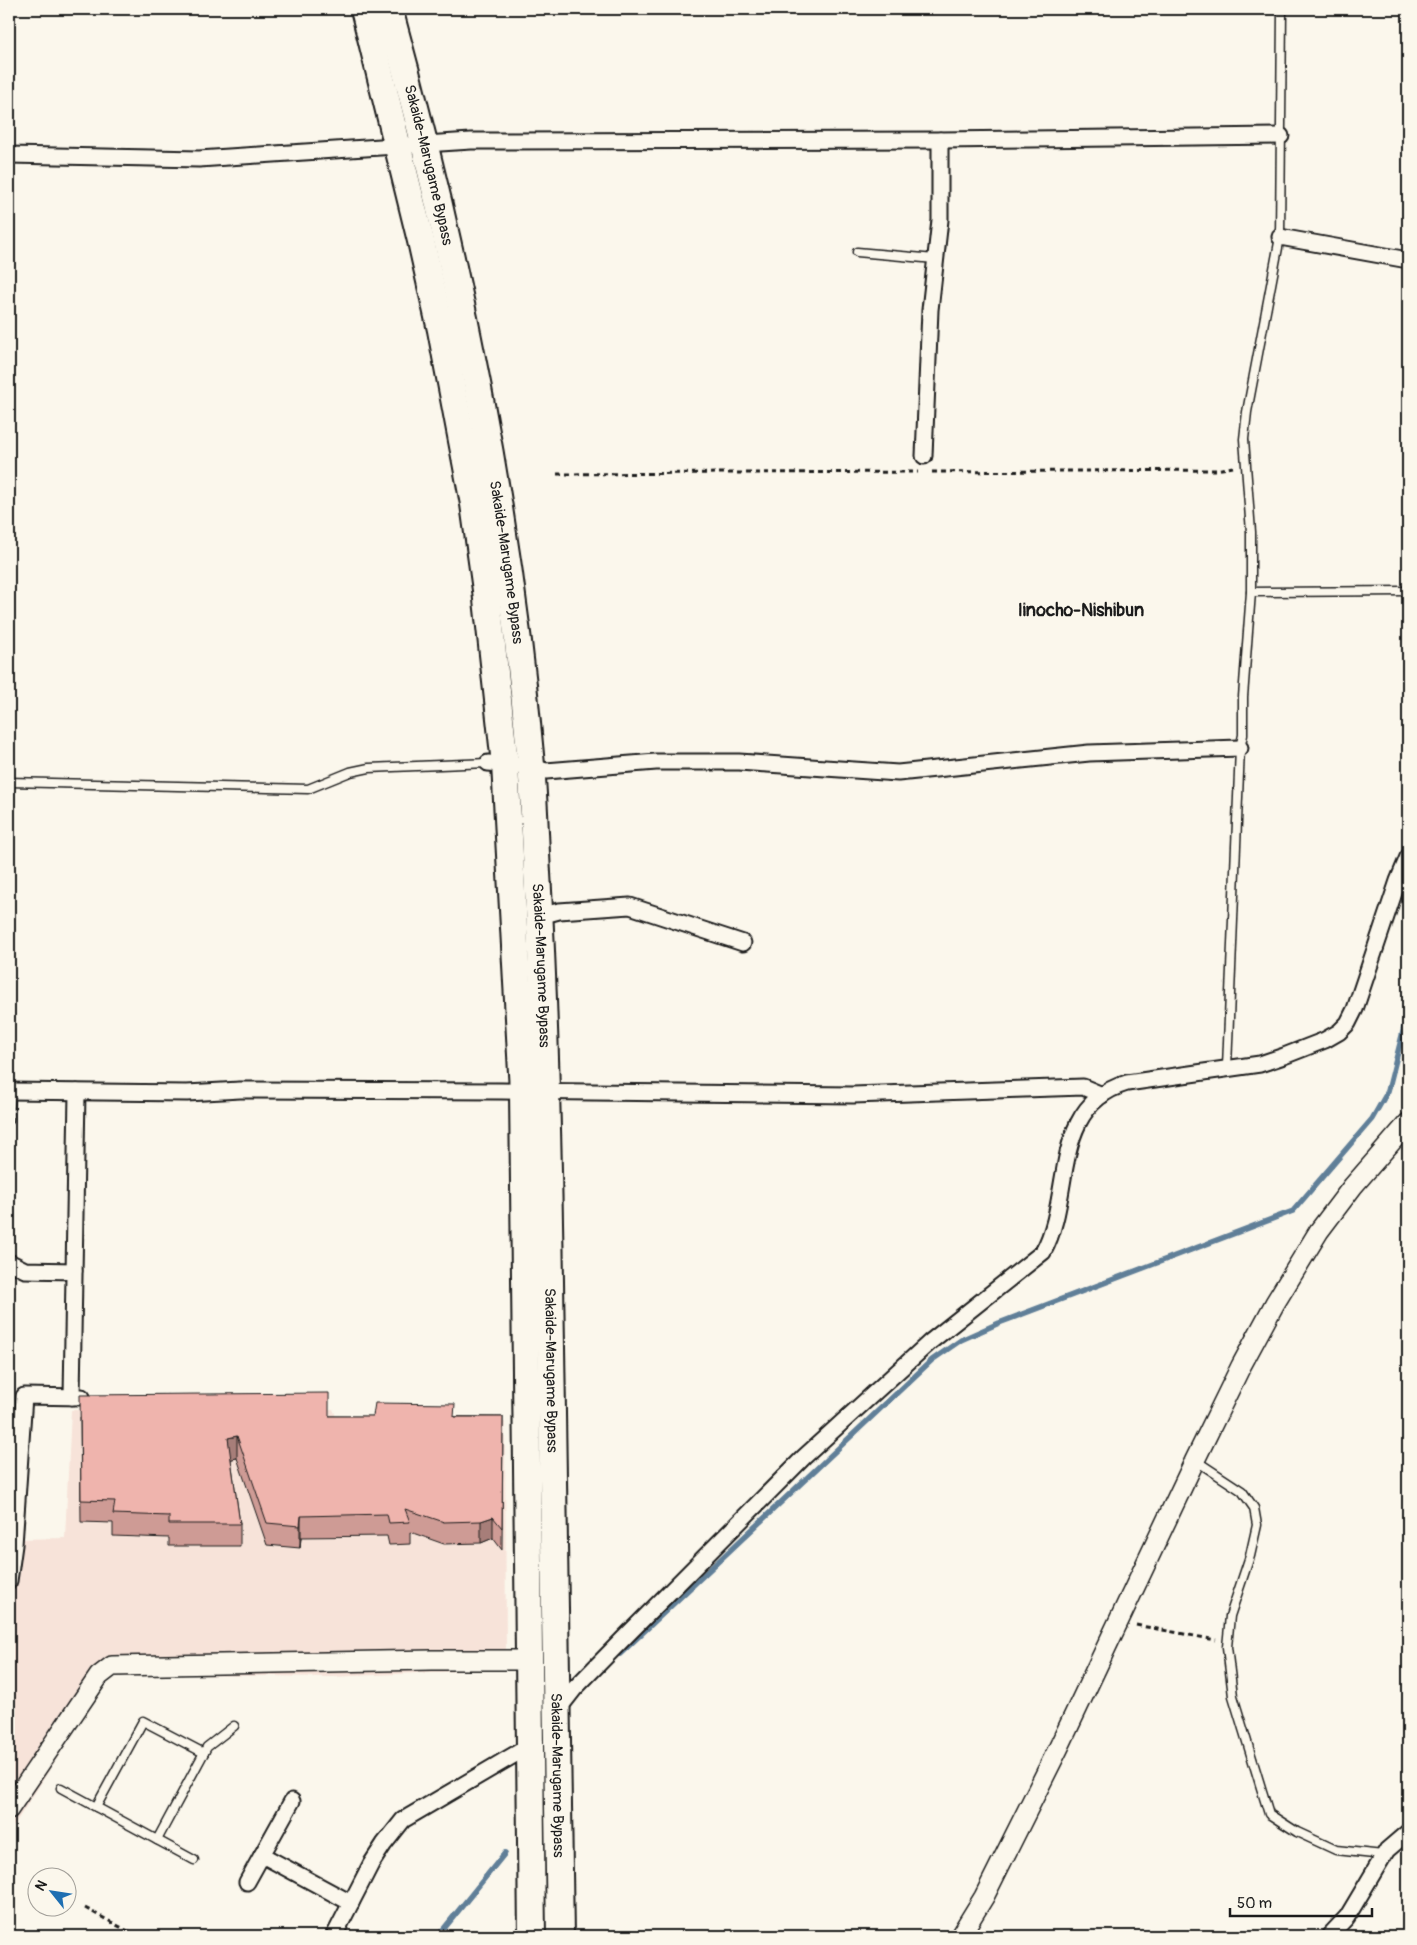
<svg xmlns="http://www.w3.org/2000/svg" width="1417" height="1945" viewBox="0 0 1417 1945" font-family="Pangolin,sans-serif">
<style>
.built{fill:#f7e3d9}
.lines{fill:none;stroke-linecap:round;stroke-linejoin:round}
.stream{stroke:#607f98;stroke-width:5.5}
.service-casing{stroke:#1c1c1c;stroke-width:11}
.minor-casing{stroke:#1c1c1c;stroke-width:19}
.tertiary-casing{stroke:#1c1c1c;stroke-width:22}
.trunk-casing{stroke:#1c1c1c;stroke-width:30}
.path{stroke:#1c1c1c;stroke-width:3;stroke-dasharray:5 4;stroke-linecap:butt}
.service{stroke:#fbf7ec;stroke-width:8}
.minor{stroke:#fbf7ec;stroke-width:15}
.tertiary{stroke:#fbf7ec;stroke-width:19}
.trunk{stroke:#fbf7ec;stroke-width:26}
.wall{fill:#ce9b95;stroke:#1c1c1c}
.shaded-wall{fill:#a77e79;stroke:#1c1c1c}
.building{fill:#efb4ad;stroke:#1c1c1c}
.labels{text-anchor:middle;stroke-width:4;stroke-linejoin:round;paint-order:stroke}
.street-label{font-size:15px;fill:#1c1c1c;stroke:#fbf7ec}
.quarter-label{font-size:18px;font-weight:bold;fill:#1c1c1c;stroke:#fbf7ec}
</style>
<rect width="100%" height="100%" fill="#fbf7ec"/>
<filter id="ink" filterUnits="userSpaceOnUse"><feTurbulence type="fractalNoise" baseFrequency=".02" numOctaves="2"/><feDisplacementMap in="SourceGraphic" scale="10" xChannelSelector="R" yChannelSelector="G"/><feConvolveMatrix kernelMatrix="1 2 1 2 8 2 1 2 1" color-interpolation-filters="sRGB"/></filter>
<g filter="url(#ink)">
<polygon class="built" points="333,1409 337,1419 505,1422 506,1669 331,1677 118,1674 107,1680 9,1833 9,1600 20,1539 65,1538 71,1410"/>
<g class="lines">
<g class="stream">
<polyline points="620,1654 932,1360 961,1340 999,1323 1293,1211 1372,1119 1388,1091 1408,1012"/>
<polyline points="438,1936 505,1853"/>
</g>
<defs>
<g id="service">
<polyline points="857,252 935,259"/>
<polyline points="1251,592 1408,591"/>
<polyline points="9,782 308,789 350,772 369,768 488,763"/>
<polyline points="1227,1067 1240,748 1243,735 1243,697 1251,592 1251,532 1244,439 1247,412 1280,237 1282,9"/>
<polyline points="9,1120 11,1091"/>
<polyline points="1195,1460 1242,1491 1254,1508 1257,1525 1250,1556 1230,1616 1227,1647 1233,1696 1269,1814 1297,1832 1336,1850 1383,1855"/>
<polyline points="61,1788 194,1860"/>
<polyline points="96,1807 143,1721 204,1753"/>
<polyline points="157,1840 207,1747 234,1726"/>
</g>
<g id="minor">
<polyline points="9,155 199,159 471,141 940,140 1281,136"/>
<polyline points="1280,237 1408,260"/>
<polyline points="924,456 930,310 940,220 940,140"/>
<polyline points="488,763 531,766 546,771 656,762 739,762 898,773 1089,753 1240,748"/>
<polyline points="540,916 559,911 630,906 743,943"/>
<polyline points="9,1091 187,1093 240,1090 502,1091 853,1095 1083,1087 1102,1095"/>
<polyline points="9,1262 25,1270 74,1271"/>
<polyline points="72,1397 77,1092"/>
<polyline points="9,1581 14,1545 24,1396 82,1397"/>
<path d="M557 1711 575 1688 624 1638 804 1457 930 1342 1043 1252C1074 1197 1049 1106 1127 1083L1260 1064 1284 1056 1325 1040 1339 1032 1348 1023 1355 1009 1398 881 1408 857"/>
<polyline points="262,1855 351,1903"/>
<polyline points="247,1882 292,1801"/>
<polyline points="334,1936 371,1864 384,1844 403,1820 531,1745 534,1741"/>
<polyline points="1329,1936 1347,1917 1387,1850 1408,1832"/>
</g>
<g id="tertiary">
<polyline points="9,1809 99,1676 112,1666 432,1660 530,1660"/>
<polyline points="960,1936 984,1897 1058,1749 1195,1460 1241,1366 1275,1303 1319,1231 1353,1186 1408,1123"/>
</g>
<g id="trunk">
<polyline points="364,9 421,241 441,330 474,504 486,590 505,764 523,1091 532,1936"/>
<path id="s1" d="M389 9C457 256 509 510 531 765 534 801 535 837 537 873 545 1009 548 1146 550 1282 553 1500 557 1718 560 1936"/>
</g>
</defs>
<use href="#service" class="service-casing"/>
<use href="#minor" class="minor-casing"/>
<use href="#tertiary" class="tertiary-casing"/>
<use href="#trunk" class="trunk-casing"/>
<g class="path">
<polyline points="932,472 1216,470 1233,467"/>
<polyline points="557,474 918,472"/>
<polyline points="1136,1625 1216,1640"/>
<polyline points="85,1908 137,1936"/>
</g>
<use href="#service" class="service"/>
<use href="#minor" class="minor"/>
<use href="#tertiary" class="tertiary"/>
<use href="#trunk" class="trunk"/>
</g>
<polygon class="wall" points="329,1416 503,1417 502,1550 493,1538 481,1543 444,1544 410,1532 410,1544 389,1545 387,1536 301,1537 300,1548 267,1545 237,1458 231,1459 240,1524 240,1546 169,1546 169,1538 113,1536 113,1523 81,1522 80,1417"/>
<g class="shaded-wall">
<polygon points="237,1436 237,1458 228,1460 228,1438"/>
<polygon points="301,1516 301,1537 300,1548 300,1526"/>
<polygon points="493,1517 493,1538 481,1543 481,1521"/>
</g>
<polygon class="building" points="329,1393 329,1416 373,1416 375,1403 455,1404 454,1417 503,1417 502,1528 493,1517 481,1521 444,1522 405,1509 410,1522 389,1523 387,1514 301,1516 300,1526 267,1523 237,1436 228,1438 240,1524 169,1524 169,1516 113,1514 115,1501 81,1500 80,1395"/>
</g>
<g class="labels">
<g class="street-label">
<text dy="5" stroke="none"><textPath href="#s1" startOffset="161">Sakaide-Marugame Bypass</textPath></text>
<text dy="5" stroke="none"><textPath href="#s1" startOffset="566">Sakaide-Marugame Bypass</textPath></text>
<text dy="5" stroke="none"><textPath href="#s1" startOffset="971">Sakaide-Marugame Bypass</textPath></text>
<text dy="5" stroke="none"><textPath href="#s1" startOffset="1376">Sakaide-Marugame Bypass</textPath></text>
<text dy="5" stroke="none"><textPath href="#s1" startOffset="1781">Sakaide-Marugame Bypass</textPath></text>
</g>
<g class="quarter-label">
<text x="1081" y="616">Iinocho-Nishibun</text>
</g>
</g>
<rect width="1417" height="1945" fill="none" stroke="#fbf7ec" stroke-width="30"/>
<rect x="15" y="15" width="1387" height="1915" fill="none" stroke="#1c1c1c" stroke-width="2" filter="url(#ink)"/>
<g transform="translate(52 1892) rotate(300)"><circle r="24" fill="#fbf7ec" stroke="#a29f99"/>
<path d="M0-4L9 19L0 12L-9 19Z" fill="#1f6fb2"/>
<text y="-8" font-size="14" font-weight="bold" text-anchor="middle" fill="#1c1c1c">N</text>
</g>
<path d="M1230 1908v8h142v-8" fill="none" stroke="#1c1c1c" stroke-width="2.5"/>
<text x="1237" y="1908" font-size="15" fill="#1c1c1c" stroke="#fbf7ec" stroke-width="4" paint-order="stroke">50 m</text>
</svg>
